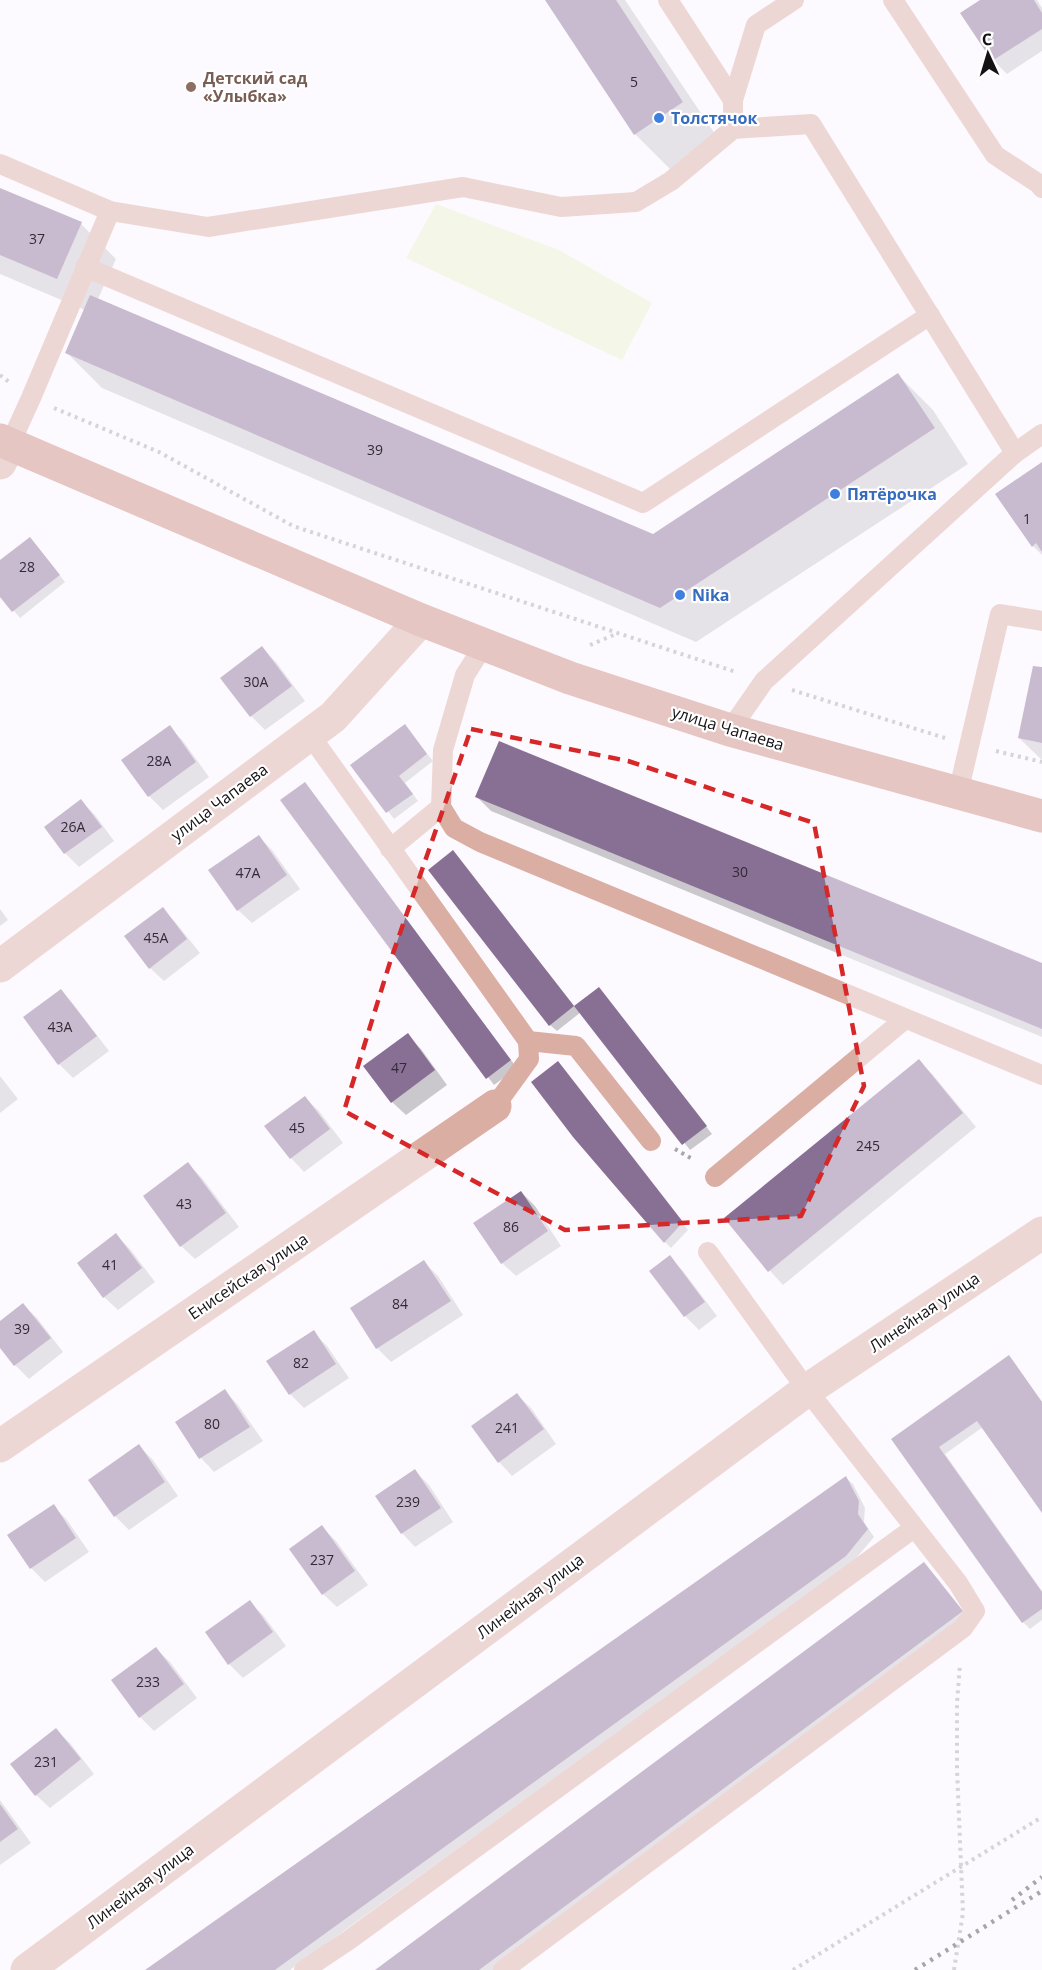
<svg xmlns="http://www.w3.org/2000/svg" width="1042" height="1970" viewBox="0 0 1042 1970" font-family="'Open Sans',sans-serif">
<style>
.green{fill:#e9f1cc}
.shadow{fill:#0003}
.building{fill:#887094}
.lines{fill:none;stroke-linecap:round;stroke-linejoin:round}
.path{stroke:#a8a5aa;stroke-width:4;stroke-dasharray:3 4.5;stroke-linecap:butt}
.lane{stroke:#daaea3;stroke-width:20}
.street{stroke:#daaea3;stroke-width:33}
.secondary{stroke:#c78778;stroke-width:33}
.rail{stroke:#403d42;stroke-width:4.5;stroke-dasharray:3 6;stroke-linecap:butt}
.marked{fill:none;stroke:#d62828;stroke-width:4.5;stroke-dasharray:12 8;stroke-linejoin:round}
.education-dot{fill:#8d6e63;stroke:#fff;stroke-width:2}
.shop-dot{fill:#3f7fe0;stroke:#fff;stroke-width:2}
.labels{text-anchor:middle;stroke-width:4.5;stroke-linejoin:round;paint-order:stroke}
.number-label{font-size:14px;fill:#322a36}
.education-label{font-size:16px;font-weight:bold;fill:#785e54;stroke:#fff;text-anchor:start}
.shop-label{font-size:16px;font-weight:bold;fill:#366cbe;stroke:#fff;text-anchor:start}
.street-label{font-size:16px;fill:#151216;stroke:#fff}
</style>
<rect width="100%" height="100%" fill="#fdfaff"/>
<polygon class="green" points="436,204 559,250 652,303 622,360 406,258"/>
<g class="shadow">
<polygon points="547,0 625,0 717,137 670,169 635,134"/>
<polygon points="983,0 1037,0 1042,8 1042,51 1007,74 993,60 962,14"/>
<polygon points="0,190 81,224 116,259 98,299 654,535 898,375 933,410 968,464 696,642 102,388 67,353 85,310 0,274"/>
<polygon points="1042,464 1042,555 1033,546 997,494"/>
<polygon points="36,545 65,582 20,618 0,594 0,562"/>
<polygon points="262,648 276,662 305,701 265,730 251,716 222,678"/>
<polygon points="1042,669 1042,760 1019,738"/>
<polygon points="169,727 183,741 209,777 163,810 149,796 123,760"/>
<polygon points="411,733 433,761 405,783 418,801 394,819 352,765"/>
<polygon points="305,784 517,1068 494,1085 282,801"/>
<polygon points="477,797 1042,964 1042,1037 491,811"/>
<polygon points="81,801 95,815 114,841 79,867 65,853 46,827"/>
<polygon points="259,837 272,850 300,889 252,923 238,910"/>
<polygon points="453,852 575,1007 605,996 712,1134 690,1150 581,1012 557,1031 550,1025"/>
<polygon points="0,909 8,920 0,926"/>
<polygon points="162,909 176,923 200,953 164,981 150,968"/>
<polygon points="61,991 74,1005 109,1051 73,1078 59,1064 25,1018"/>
<polygon points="407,1035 421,1049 447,1085 406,1115 392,1102"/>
<polygon points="919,1061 933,1075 976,1127 783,1285 770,1271 726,1218"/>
<polygon points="558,1063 688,1230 671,1248 665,1242"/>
<polygon points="0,1076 18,1099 0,1113"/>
<polygon points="305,1098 319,1111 343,1143 304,1172 291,1158"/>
<polygon points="188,1164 202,1178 239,1227 195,1259 181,1246"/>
<polygon points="521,1192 535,1206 561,1246 516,1276 502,1263"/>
<polygon points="116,1235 130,1249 155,1282 118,1310 104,1297"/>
<polygon points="669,1257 683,1271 717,1316 699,1330 685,1316 651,1272"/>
<polygon points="424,1262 438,1276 463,1315 391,1362 377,1348"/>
<polygon points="23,1305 37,1318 63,1352 29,1379 15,1365 0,1346 0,1323"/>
<polygon points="313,1332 327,1346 349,1378 304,1408 290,1394"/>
<polygon points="1015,1364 1042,1402 1042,1510 983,1427 945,1454 1042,1591 1042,1620 1030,1629 1023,1622 893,1439"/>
<polygon points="225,1391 238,1405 263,1441 214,1472 201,1458 177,1422"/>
<polygon points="517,1395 531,1408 556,1444 512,1476 499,1462"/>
<polygon points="139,1446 153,1460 178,1496 129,1530 115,1516 90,1480"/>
<polygon points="415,1471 429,1485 453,1522 415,1547 402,1533"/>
<polygon points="846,1478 853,1484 865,1508 864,1522 874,1537 853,1562 290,1970 148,1970"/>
<polygon points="53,1506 67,1520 89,1552 45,1582 31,1568"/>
<polygon points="322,1527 336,1541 368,1585 337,1607 323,1594"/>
<polygon points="931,1571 968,1618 494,1970 377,1970"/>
<polygon points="249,1602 263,1615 286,1646 243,1678 229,1664"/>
<polygon points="156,1649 170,1662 197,1698 154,1731 140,1717"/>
<polygon points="56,1730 70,1743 94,1774 50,1808 36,1795"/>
<polygon points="0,1800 31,1843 0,1865"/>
</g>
<g class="building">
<polygon points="545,0 616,0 683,102 634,135"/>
<polygon points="980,0 1034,0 1042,13 1042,29 992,61 960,13"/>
<polygon points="0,188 82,222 57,279 0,255"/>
<polygon points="90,295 653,534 898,373 935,428 660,608 65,353"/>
<polygon points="1042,462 1042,552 1036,543 1032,547 995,494"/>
<polygon points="30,537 60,575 12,612 0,597 0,560"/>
<polygon points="262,646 292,686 250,717 220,678"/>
<polygon points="1033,666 1042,667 1042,743 1018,738"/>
<polygon points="405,724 427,754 399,776 413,794 386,813 350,765"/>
<polygon points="170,725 196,762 148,797 121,760"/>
<polygon points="499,741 1042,963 1042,1029 475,797"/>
<polygon points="305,782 511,1060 486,1079 280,800"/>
<polygon points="81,799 102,827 64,854 44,827"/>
<polygon points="259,835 287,875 237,911 208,870"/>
<polygon points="453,850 574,1006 549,1026 428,870"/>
<polygon points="163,907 187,939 149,969 124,936"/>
<polygon points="599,987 707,1126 682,1145 574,1006"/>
<polygon points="61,989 97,1036 58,1065 23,1017"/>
<polygon points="408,1033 435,1070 391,1103 363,1066"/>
<polygon points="919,1059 963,1113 768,1272 724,1218"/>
<polygon points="558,1061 683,1222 664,1243 573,1137 531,1082"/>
<polygon points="305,1096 330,1129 290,1159 264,1126"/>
<polygon points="188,1162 226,1213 180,1247 143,1196"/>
<polygon points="521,1191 548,1231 501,1264 473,1223"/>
<polygon points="116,1233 142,1268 103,1298 77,1263"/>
<polygon points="670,1255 705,1302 684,1317 649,1271"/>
<polygon points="424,1260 451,1301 376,1349 350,1308"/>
<polygon points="23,1303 51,1338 14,1366 0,1348 0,1321"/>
<polygon points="314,1330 336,1364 289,1395 266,1361"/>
<polygon points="1009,1355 1042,1402 1042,1513 977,1421 939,1447 1042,1592 1042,1609 1022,1623 891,1439"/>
<polygon points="225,1389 250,1427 199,1459 175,1422"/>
<polygon points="517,1393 544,1429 498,1463 471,1426"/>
<polygon points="139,1444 165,1482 114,1517 88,1480"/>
<polygon points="415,1469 441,1508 401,1534 375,1496"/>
<polygon points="846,1476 859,1501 858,1514 868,1529 846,1556 279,1967 275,1970 145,1970"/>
<polygon points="54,1504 76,1538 30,1569 7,1535"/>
<polygon points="322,1525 355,1571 322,1595 289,1549"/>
<polygon points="924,1562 963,1611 479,1970 375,1970"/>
<polygon points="250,1600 273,1632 228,1665 205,1632"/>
<polygon points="156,1647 184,1684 139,1718 111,1680"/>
<polygon points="56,1728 81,1759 35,1796 10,1764"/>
<polygon points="0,1804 18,1829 0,1842"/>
</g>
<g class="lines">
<g class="path">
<polyline points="0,375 9,382"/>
<polyline points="54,408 159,452 293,526 736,672"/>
<polyline points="590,645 616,634"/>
<polyline points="792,690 945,738"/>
<polyline points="996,751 1042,762"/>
<polyline points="675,1149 694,1160"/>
<polyline points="793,1970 1042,1817"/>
<polyline points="954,1970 963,1913 957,1769 957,1703 960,1664"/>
</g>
<g class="lane">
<polyline points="668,0 733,100"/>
<polyline points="794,0 756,25 733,100 733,129 811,124 1015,453"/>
<polyline points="893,0 995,155 1039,184 1042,188"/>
<polyline points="0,164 110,211 208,227 463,187 561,207 636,202 671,181 733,129"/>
<polyline points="85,267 643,503 930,315"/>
<polyline points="10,444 31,398 110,211"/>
<polyline points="484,645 465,675 443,750 441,807 454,828 480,842 1042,1075"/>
<polyline points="730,730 764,681 1015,453 1042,434"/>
<polyline points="310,735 528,1041 576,1046 651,1141"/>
<polyline points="958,793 1000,614 1042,621"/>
<polyline points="390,849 441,807"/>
<polyline points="495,1106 529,1059 528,1041"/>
<polyline points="715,1177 905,1019"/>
<polyline points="304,1970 349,1940 914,1528"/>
<polyline points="503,1970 963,1628 975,1611 958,1583 807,1390 708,1252"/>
</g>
<g class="street">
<polyline points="0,463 10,444"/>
<polyline points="0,966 333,717 421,620"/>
<polyline points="0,1446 495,1106"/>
<polyline points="27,1970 807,1390 1042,1233"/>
</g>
<polyline class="secondary" points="0,440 421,620 570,678 730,730 1042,816"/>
<g class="rail">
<polyline points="1012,1900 1042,1877"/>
<polyline points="915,1970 1042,1891"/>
</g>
</g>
<path d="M0 0H1042V1970H0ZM471 729 628 761 814 823 864 1086 801 1216 565 1230 344 1111 391 959Z" fill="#fdfaff" fill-opacity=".55" fill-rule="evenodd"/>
<path class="marked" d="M471 729 628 761 814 823 864 1086 801 1216 565 1230 344 1111 391 959Z"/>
<circle class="education-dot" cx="191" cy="87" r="6"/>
<g class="shop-dot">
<circle cx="659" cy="118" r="6"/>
<circle cx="835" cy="494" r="6"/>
<circle cx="680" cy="595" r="6"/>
</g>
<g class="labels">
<g class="number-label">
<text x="634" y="87">5</text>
<text x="37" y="244">37</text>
<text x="375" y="455">39</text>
<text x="1027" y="524">1</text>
<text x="27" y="572">28</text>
<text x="256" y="687">30А</text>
<text x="159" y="766">28А</text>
<text x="73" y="832">26А</text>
<text x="740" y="877">30</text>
<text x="248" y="878">47А</text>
<text x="156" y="943">45А</text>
<text x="60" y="1032">43А</text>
<text x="399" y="1073">47</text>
<text x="297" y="1133">45</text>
<text x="868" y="1151">245</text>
<text x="184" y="1209">43</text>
<text x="511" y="1232">86</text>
<text x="110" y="1270">41</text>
<text x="400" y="1309">84</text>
<text x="22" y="1334">39</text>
<text x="301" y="1368">82</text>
<text x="212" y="1429">80</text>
<text x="507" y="1433">241</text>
<text x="408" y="1507">239</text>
<text x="322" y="1565">237</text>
<text x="148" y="1687">233</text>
<text x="46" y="1767">231</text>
</g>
<g class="education-label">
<text x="203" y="84">Детский сад<tspan x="203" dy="18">«Улыбка»</tspan></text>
</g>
<g class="shop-label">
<text x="671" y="124">Толстячок</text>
<text x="847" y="500">Пятёрочка</text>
<text x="692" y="601">Nika</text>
</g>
<g class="street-label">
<text transform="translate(728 728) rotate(17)" y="6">улица Чапаева</text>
<text transform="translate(219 802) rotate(-37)" y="6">улица Чапаева</text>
<text transform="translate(248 1276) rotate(-34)" y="6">Енисейская улица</text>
<text transform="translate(924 1312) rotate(-34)" y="6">Линейная улица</text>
<text transform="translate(530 1596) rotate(-37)" y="6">Линейная улица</text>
<text transform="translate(140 1886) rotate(-37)" y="6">Линейная улица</text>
</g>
</g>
<g transform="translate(988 54) rotate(356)" stroke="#ffffff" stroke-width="4.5" paint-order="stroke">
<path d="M0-4.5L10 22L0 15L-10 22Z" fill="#151216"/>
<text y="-9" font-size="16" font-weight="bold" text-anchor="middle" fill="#151216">С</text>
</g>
</svg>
